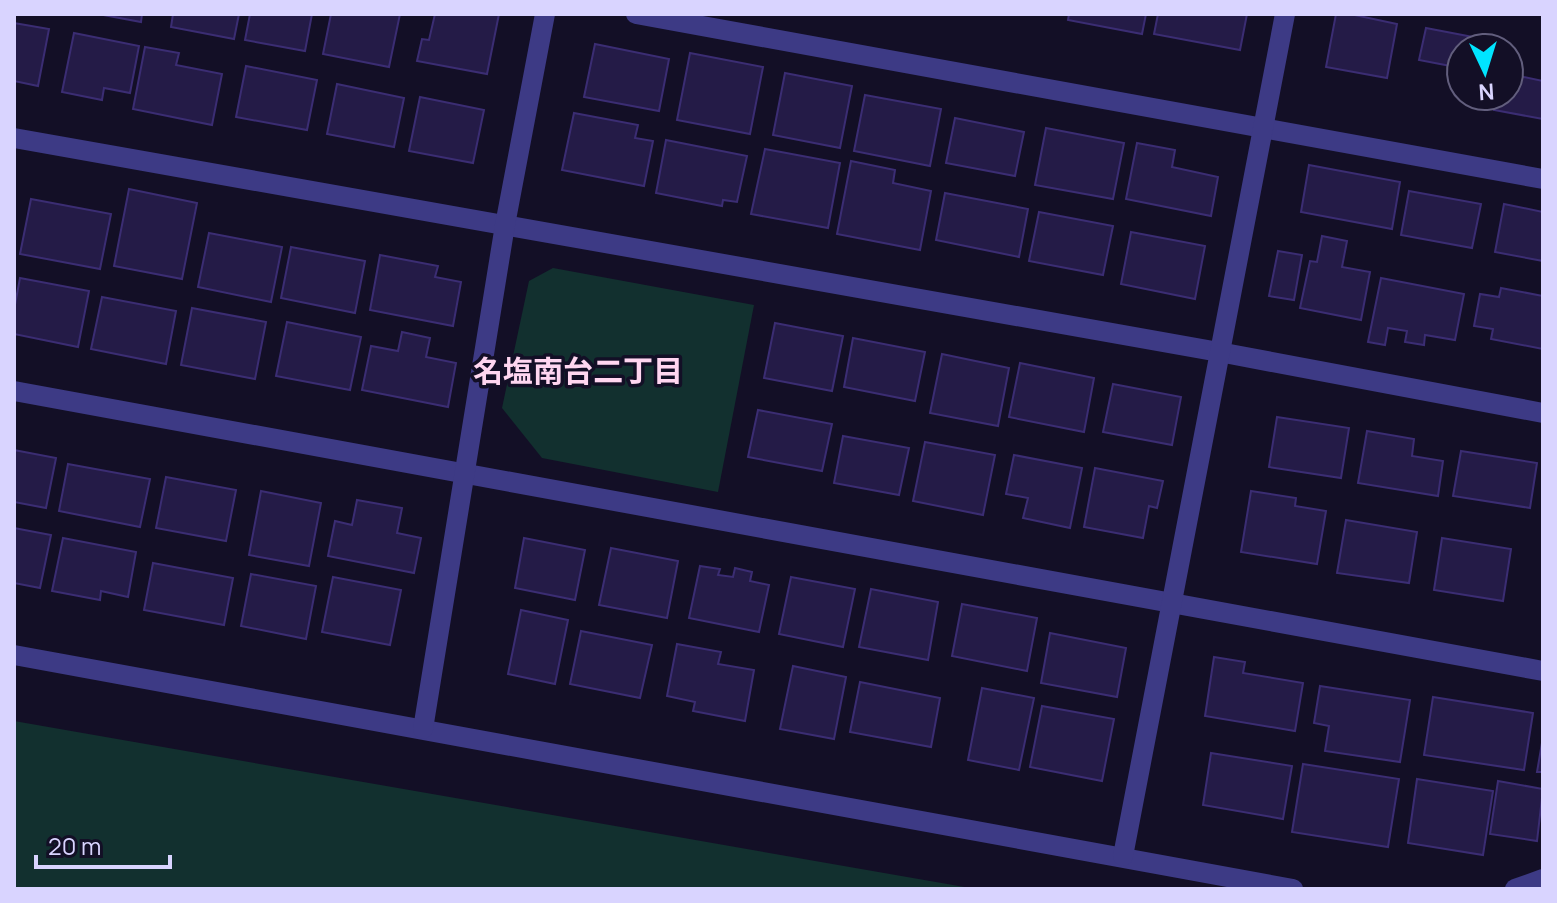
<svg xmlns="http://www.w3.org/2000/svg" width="1557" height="903" viewBox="0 0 1557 903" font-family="Manrope,'Noto Sans JP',sans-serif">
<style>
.green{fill:#12302f}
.building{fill:#241b47;stroke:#3b2d73;stroke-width:2}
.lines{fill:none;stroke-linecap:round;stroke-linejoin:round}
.street{stroke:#3d3a85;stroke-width:20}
.labels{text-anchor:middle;stroke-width:7;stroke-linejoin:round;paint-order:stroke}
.neighbourhood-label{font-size:30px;font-weight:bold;fill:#ffd6f0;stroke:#130f26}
</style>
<rect width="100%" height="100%" fill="#130f26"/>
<g class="green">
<polygon points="553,268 754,305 718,492 542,458 502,408 529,281"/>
<polygon points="14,721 976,889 14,889"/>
</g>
<g class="building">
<polygon points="98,14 142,14 141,22"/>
<polygon points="173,14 239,14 234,39 171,27"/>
<polygon points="250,14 312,14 305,51 245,40"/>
<polygon points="331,14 400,14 389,67 323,54"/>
<polygon points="435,14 499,14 487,74 417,61 422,39 429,40"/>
<polygon points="1069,14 1146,14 1142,34 1068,20"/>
<polygon points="1158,14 1247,14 1240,50 1154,34"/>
<polygon points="1336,14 1350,14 1397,24 1387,78 1326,67"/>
<polygon points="14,23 49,29 38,86 14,81"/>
<polygon points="1426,28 1494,41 1492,48 1461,48 1461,68 1419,60"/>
<polygon points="74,33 139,46 130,93 104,88 102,100 62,92"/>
<polygon points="595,44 669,59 659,111 584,97"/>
<polygon points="145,47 179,53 176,65 222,74 212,125 133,109"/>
<polygon points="690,53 763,67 750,134 677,120"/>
<polygon points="246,66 317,80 307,130 236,117"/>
<polygon points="785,73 852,86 840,148 773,135"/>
<polygon points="1509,74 1543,81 1543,119 1494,110 1496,96 1509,96"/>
<polygon points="337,84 404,98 394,147 327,134"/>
<polygon points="865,95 941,109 930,166 854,151"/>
<polygon points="420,97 484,110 473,163 409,151"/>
<polygon points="574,113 638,125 635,138 653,141 644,186 562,170"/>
<polygon points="955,118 1024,132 1015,176 946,163"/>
<polygon points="1046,128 1124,143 1113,199 1035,185"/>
<polygon points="666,140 747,156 737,202 723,200 722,206 656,193"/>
<polygon points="1137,143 1175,150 1172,167 1218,177 1211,216 1126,199"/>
<polygon points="765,149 840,163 828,228 751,214"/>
<polygon points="851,161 895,170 893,183 931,191 920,250 837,234"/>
<polygon points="1309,165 1400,182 1392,229 1301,212"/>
<polygon points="129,189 197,203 182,279 114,266"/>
<polygon points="1409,191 1481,204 1472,248 1401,235"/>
<polygon points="945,193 1028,209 1019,257 936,240"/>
<polygon points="31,199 111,214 100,269 20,254"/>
<polygon points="1504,204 1543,212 1543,261 1495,252"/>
<polygon points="1039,212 1113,226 1103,275 1029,261"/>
<polygon points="1131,232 1205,246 1195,299 1121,284"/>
<polygon points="209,233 282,247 271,302 198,287"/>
<polygon points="1322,236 1347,241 1342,267 1370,272 1361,320 1300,308 1310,261 1317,262"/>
<polygon points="291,247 365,261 355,313 281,298"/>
<polygon points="1278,251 1302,255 1294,300 1269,296"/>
<polygon points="380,255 438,266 435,277 461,282 453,326 370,310"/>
<polygon points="20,278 89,291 78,347 14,334 14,310"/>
<polygon points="1381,278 1464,294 1455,340 1425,335 1424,345 1405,342 1407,331 1388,328 1385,345 1368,342"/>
<polygon points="1501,288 1543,296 1543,349 1491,339 1493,329 1474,326 1480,294 1499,297"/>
<polygon points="102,297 176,311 166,364 91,349"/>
<polygon points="192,308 266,322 255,379 181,365"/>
<polygon points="287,322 361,337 350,390 276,376"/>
<polygon points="775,323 843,336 832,391 764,378"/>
<polygon points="402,332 430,338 426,357 456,363 448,407 362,390 371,346 398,351"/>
<polygon points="853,338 925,352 915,401 844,387"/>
<polygon points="942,354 1009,368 998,426 930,413"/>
<polygon points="1020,363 1094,378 1084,432 1009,417"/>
<polygon points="1113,384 1181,397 1172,445 1103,432"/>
<polygon points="758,410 832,424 822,471 748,457"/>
<polygon points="1277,417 1349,428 1341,478 1269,467"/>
<polygon points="1367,431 1414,439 1412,456 1443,461 1438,496 1358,483"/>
<polygon points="843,436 909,448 899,495 834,483"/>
<polygon points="925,442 995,455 983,515 913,501"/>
<polygon points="14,450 56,458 46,508 14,502"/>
<polygon points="1461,451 1537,463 1530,508 1453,496"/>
<polygon points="1014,455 1082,468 1070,528 1023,518 1028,498 1006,494"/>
<polygon points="68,464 150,479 140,527 59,511"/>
<polygon points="1095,468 1163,481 1157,508 1149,506 1143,538 1084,527"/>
<polygon points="166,477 236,490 226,541 156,528"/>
<polygon points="261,491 321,503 309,566 249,555"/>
<polygon points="1251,491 1296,498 1295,506 1326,511 1317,564 1241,552"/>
<polygon points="357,500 402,508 397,533 421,538 414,573 328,556 335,521 352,525"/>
<polygon points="1346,520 1417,532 1409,583 1337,573"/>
<polygon points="14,528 51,535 40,588 14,583"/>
<polygon points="63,538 136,552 128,597 101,591 100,600 52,591"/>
<polygon points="524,538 585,550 575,600 515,588"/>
<polygon points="1442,538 1511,549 1503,601 1434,590"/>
<polygon points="611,548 678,561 667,618 599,605"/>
<polygon points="153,563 233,578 224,625 144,610"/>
<polygon points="700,566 720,569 718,575 733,577 735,568 752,572 750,581 769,585 759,632 689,618"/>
<polygon points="251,574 316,586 306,639 241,626"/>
<polygon points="333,577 401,590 390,645 322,632"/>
<polygon points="791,577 855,589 843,647 779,634"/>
<polygon points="871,589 938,602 928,660 859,647"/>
<polygon points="962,604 1037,618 1027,671 952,656"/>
<polygon points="521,610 568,620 555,684 508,674"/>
<polygon points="581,631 652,645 640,698 570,684"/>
<polygon points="1050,633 1126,648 1117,697 1041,683"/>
<polygon points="677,644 721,652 718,664 754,670 745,721 693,711 695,702 667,696"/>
<polygon points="1214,657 1245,662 1243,673 1303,683 1295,731 1205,716"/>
<polygon points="793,666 846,677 834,739 780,729"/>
<polygon points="860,682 940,698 931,747 850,732"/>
<polygon points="1320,686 1410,700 1400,762 1325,751 1329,726 1314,723"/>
<polygon points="982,688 1034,698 1019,770 968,760"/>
<polygon points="1433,697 1533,713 1524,770 1424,755"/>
<polygon points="1042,706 1114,719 1102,781 1030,767"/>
<polygon points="1543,737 1543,772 1537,772"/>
<polygon points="1211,753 1292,766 1283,819 1203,805"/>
<polygon points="1303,764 1399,779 1388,847 1292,832"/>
<polygon points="1417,779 1493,791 1483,855 1408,843"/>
<polygon points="1498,781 1543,789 1537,841 1490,834"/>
</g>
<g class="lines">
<g class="street">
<polyline points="636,14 1543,179"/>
<polyline points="14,138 1219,352 1543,413"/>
<polyline points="14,391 1543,671"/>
<polyline points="14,655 1293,889"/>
<polyline points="423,729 505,225 545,14"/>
<polyline points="1123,856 1285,14"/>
<polyline points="1515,889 1543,879"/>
</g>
</g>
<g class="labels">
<g class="neighbourhood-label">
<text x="578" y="382">名塩南台二丁目</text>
</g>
</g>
<rect width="1557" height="903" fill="none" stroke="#d9d4ff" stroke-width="32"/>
<g transform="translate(1485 72) rotate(176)"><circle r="38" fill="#130f26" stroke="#625e7d" stroke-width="2"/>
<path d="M0-6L14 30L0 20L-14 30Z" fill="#00e5ff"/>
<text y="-12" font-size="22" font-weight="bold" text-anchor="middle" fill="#d9d4ff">N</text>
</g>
<path d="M36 855v12h134v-12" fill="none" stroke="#d9d4ff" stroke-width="4"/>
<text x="48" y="855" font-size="24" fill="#d9d4ff" stroke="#130f26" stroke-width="6" paint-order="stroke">20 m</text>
</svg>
